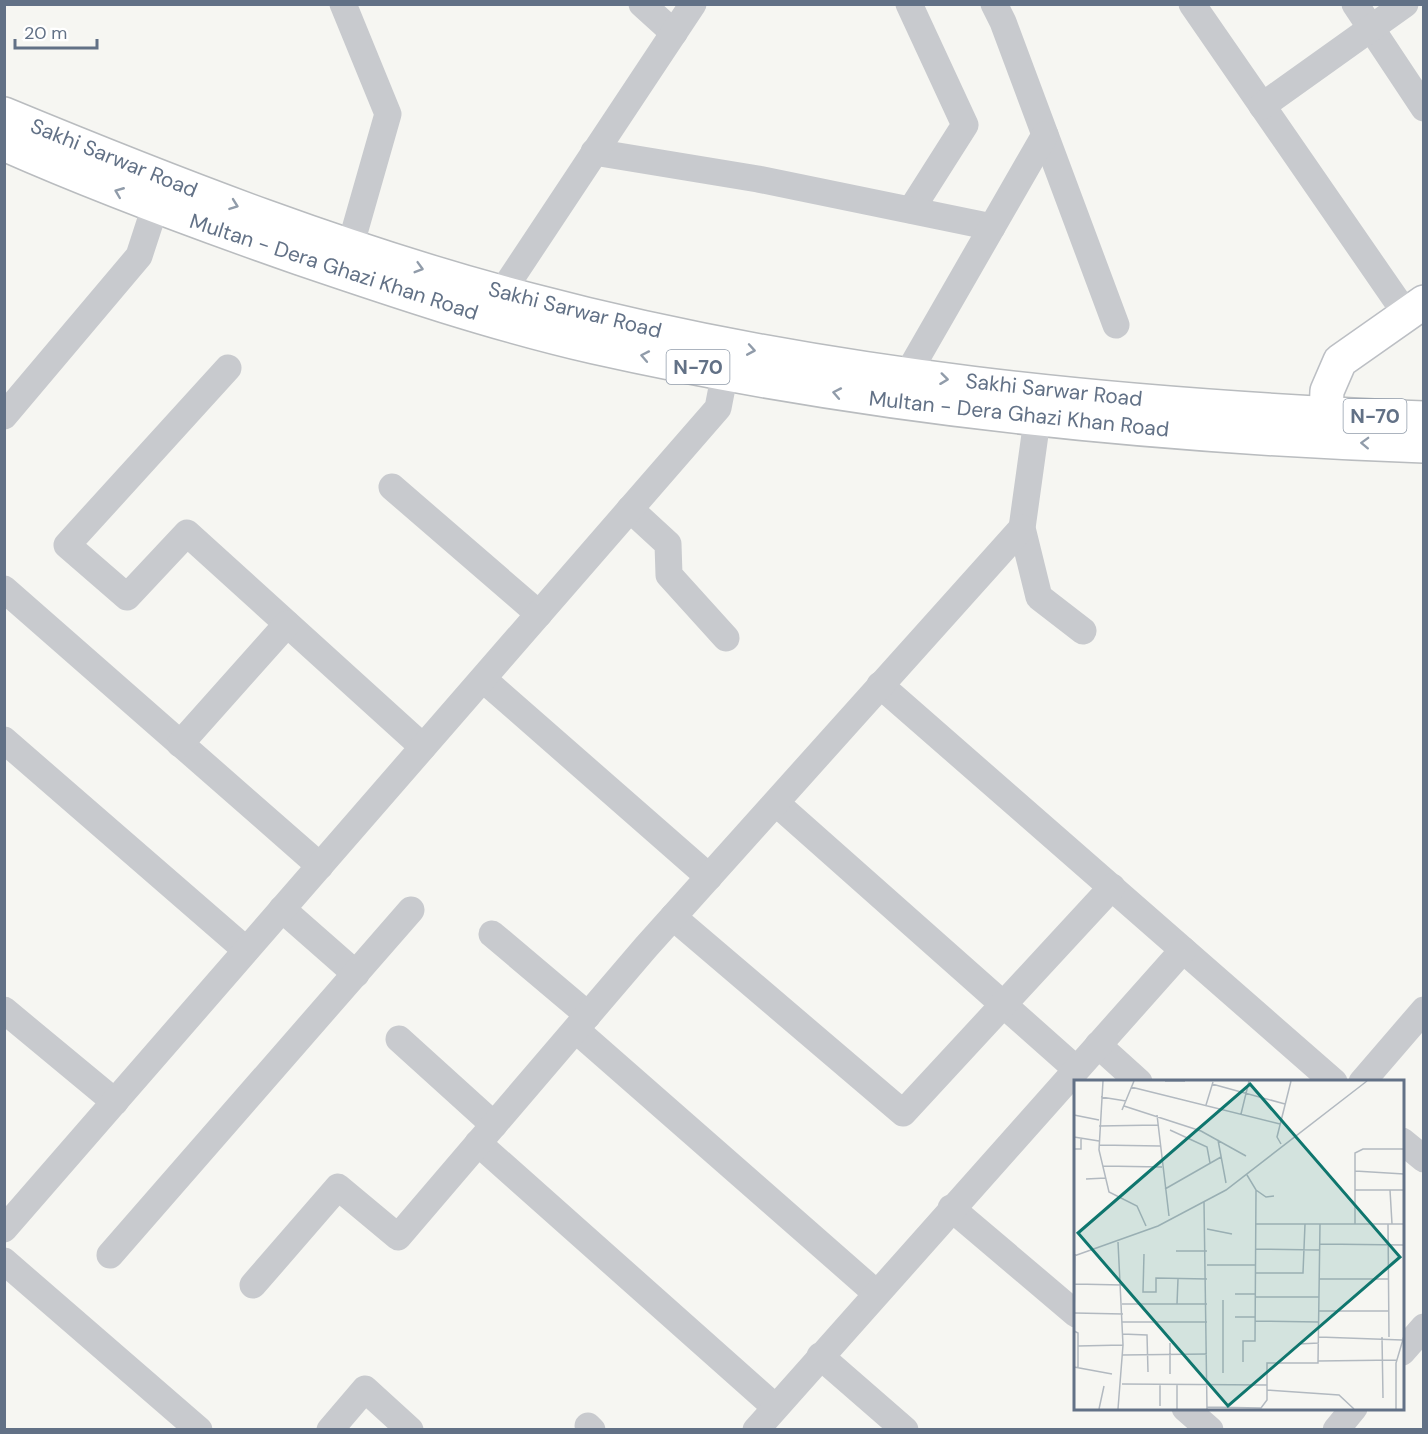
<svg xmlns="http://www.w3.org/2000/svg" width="1428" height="1434" viewBox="0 0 1428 1434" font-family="'DM Sans',sans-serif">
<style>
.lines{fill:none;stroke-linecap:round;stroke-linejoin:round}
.secondary-casing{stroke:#bcbfc4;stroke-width:36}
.trunk-casing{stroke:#b9bcbf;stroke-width:36}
.minor{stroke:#c8cace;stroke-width:27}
.secondary{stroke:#fff;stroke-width:33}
.trunk{stroke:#fff;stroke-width:33}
.oneway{stroke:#919caa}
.labels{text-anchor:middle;stroke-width:6;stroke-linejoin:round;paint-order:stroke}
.shield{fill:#fff;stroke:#919caa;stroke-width:1.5}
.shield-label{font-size:20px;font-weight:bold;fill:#627186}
.street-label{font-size:21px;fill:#627186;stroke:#fff}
.inset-road{fill:none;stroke:#b2b9c0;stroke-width:1.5}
.view{fill:#0f766e;fill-opacity:0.15;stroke:#0f766e;stroke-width:3}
.inset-edge{fill:none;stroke:#627186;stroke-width:3}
</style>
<rect width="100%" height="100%" fill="#f6f6f2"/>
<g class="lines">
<defs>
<polyline id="secondary" points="1326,414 1327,391 1340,361 1424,302"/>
<g id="trunk">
<path d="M4 114C176 185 350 253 530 300 821 377 1123 406 1424 418"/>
<path d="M4 144C101 187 199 223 299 258 396 291 494 324 594 347 866 408 1145 436 1424 446"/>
</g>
</defs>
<use href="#secondary" class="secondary-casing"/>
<use href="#trunk" class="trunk-casing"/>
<g class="minor">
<polyline points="343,4 388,114 350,247"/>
<polyline points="642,4 674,33"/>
<polyline points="909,4 965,125 911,210"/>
<polyline points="994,4 1003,22 1116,325"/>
<polyline points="1192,4 1406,314"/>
<polyline points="1355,4 1424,108"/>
<polyline points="1262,106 1405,4"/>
<polyline points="594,152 758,179 992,227"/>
<polyline points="502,292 693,4"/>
<polyline points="228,368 67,545 127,597 187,533 423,747"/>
<polyline points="907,375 1045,135"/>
<polyline points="4,416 139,256 155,207"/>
<polyline points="1037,420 1022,528 1039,597 1083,631"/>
<polyline points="392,487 539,614"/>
<polyline points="630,509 668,544 669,575 726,638"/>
<polyline points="4,589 320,866"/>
<polyline points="483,679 709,877"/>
<polyline points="880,685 1334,1082"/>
<polyline points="4,740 246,950"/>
<polyline points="180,744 287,624"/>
<polyline points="776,803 1076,1069"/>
<polyline points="282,909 356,974"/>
<polyline points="673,917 903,1113 1112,887"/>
<polyline points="492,934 588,1015"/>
<polyline points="4,1010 115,1102"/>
<polyline points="576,1030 876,1293"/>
<polyline points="399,1039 494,1125"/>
<polyline points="1098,1045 1139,1082"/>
<polyline points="1362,1082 1424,1010"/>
<polyline points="1402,1141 1424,1159"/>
<polyline points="478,1143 775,1407"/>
<polyline points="951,1208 1076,1314"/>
<polyline points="4,1229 718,408 725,372"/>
<polyline points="110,1255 411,910"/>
<polyline points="4,1261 199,1430"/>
<polyline points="253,1285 338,1187 398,1237 646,947 1022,528"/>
<polyline points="1402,1352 1424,1327"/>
<polyline points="820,1356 905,1430"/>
<polyline points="1185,1408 1210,1430"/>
<polyline points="588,1426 592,1430"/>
<polyline points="330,1430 365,1389 410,1430"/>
<polyline points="756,1430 1183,950"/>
<polyline points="1336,1430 1354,1408"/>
</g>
<use href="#secondary" class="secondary"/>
<use href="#trunk" class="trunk"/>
</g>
<defs><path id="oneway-chevron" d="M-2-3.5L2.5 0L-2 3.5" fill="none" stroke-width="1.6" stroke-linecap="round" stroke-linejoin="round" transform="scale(1.5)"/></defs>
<g class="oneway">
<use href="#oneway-chevron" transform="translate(119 192) rotate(-158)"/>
<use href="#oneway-chevron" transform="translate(234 205) rotate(20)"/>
<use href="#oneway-chevron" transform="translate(419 268) rotate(16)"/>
<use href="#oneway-chevron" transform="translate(751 350) rotate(10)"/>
<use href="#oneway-chevron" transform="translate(645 356) rotate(-169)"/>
<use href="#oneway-chevron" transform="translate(944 379) rotate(7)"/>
<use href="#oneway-chevron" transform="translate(837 393) rotate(-169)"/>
<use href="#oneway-chevron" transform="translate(1365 443) rotate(-178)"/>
</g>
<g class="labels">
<g class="shield">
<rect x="666.5" y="350" width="63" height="34" rx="4.5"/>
<rect x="1343.5" y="399" width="63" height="34" rx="4.5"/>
</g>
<g class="shield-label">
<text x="698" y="374">N-70</text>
<text x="1375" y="423">N-70</text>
</g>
<g class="street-label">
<text transform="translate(114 158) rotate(22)" y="7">Sakhi Sarwar Road</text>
<text transform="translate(334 267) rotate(18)" y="7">Multan - Dera Ghazi Khan Road</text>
<text transform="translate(575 310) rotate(14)" y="7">Sakhi Sarwar Road</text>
<text transform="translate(1054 390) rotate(6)" y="7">Sakhi Sarwar Road</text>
<text transform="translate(1019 414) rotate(6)" y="7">Multan - Dera Ghazi Khan Road</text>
</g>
</g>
<g transform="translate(1074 1080)">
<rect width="330" height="330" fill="#f6f6f2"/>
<path class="inset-road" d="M29 1 25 70 35 112 63 126 72 146M91 1H111M138 4 211 24M57 7 206 44M27 17 52 21M132 25 139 2M50 26 127 51 172 76M48 30 60 1M167 34 175 1M0 35 25 40M83 35 95 136M25 46 84 45M96 50 133 67 136 83M0 57 25 61M144 60 152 103M207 64 203 57 217 1M25 65 86 66M0 69H7V58M29 86 88 87M281 91 330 94M173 95 182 110 192 117 200 116M12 99 32 98M91 109 147 77M281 110H330M316 110 318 144M130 122 133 329M182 144H330M281 144V73L289 69H330M314 144 315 257M133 149 158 154M246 164 330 165M181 169 246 170M102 171H133M70 174 69 212H82V198L133 199M0 176 84 146 152 110 293 1M133 185H181M181 193H229L231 144M245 199H315M1 204 48 205M161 214H181M181 217H245M48 224H133M103 224 104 199M245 231H315M1 233 49 234M161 237H181M181 241 245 242M0 242 1 174M48 242H133M0 251 4 253V288M48 254 73 255 74 292M245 257 328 260M308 257 309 318M96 263V294M224 264 245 263M4 266 49 265M48 275 133 274M244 281 323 280M169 282V261H181L182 110M0 287 38 294M149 293V220M48 304 193 305M86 304V326M103 305V329M193 310 265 315 280 329M133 327 187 328 193 320V283H244L246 144M25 329 30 306M44 329 49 265 44 162M322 329V283L330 256"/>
<path class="view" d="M176 4 326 177 154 326 4 153Z"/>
<rect width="330" height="330" class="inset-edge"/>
</g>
<rect width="1428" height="1434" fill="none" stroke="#627186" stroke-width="12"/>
<path d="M15 39v9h82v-9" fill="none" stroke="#627186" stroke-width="3"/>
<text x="24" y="39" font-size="18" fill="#627186" stroke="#ffffff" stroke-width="4.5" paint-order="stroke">20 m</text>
</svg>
